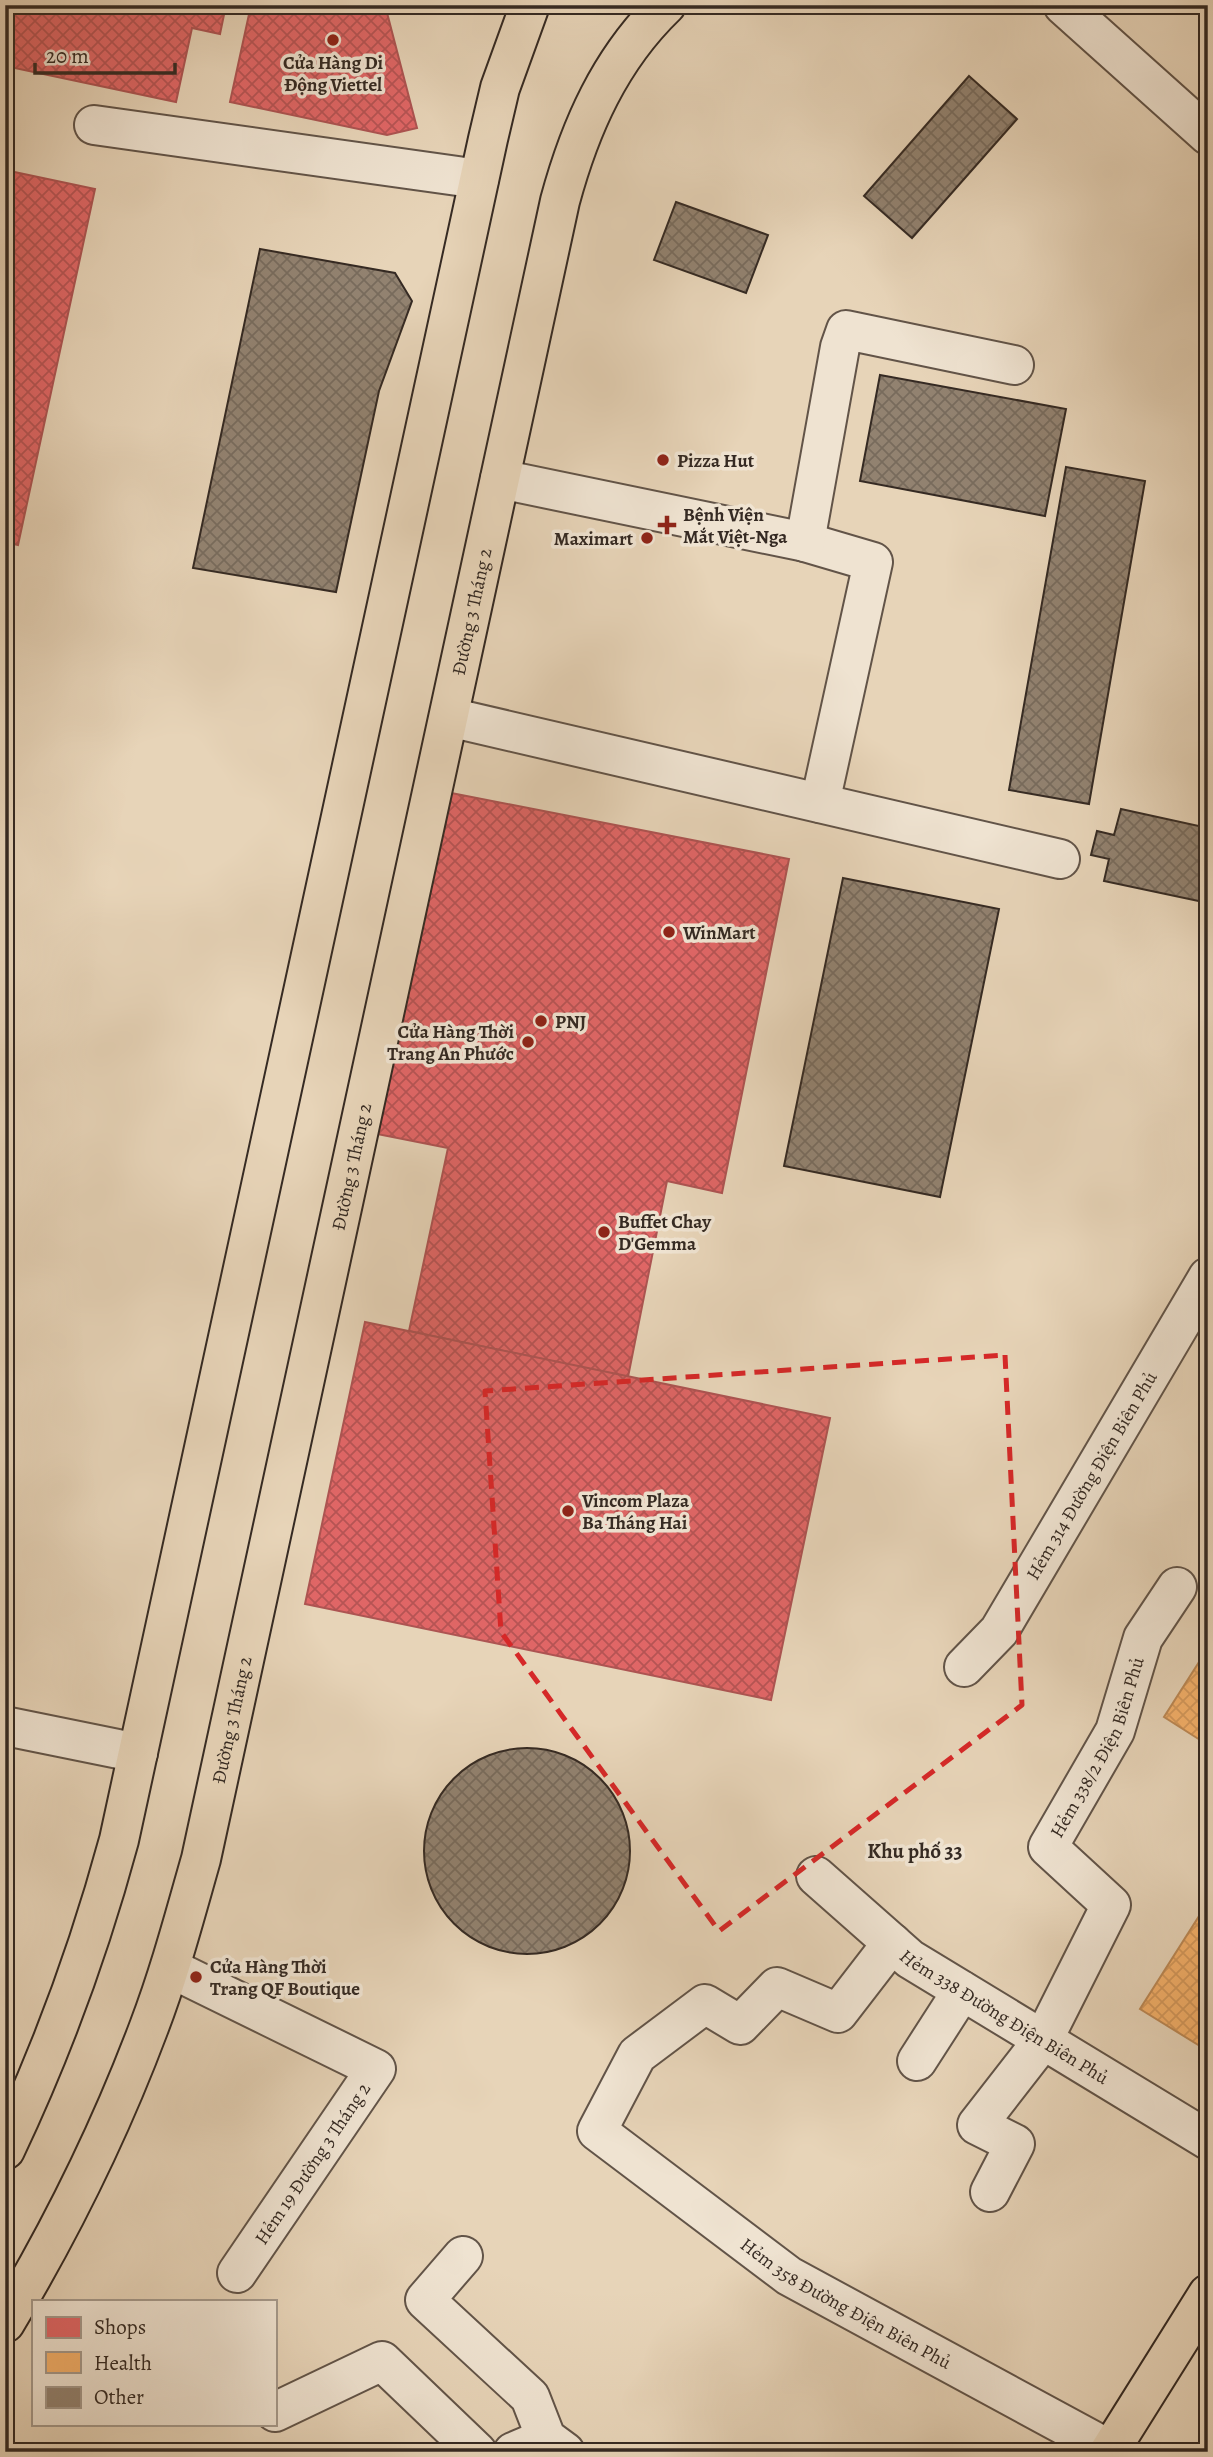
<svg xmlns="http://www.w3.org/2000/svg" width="1213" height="2457" viewBox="0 0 1213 2457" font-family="Alegreya,serif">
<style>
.shops{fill:url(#shops-cross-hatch);stroke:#ad5452;stroke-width:2}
.health{fill:url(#health-cross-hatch);stroke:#bc8955;stroke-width:2}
.building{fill:url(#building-cross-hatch);stroke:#352a23;stroke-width:2}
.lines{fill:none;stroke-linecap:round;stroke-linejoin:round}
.minor-casing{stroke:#625448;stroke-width:42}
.major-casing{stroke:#352a23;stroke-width:42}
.minor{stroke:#efe3d1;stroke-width:38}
.major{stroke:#e7d4b8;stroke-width:38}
.marked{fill:none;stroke:#d62828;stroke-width:5;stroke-dasharray:14 9;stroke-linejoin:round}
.poi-dot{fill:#8f2418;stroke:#efe3d1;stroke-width:2.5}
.labels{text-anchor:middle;stroke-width:7;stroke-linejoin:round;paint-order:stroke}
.poi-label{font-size:19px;font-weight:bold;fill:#352a23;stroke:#efe3d1;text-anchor:start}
.street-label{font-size:19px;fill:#352a23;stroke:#efe3d1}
.neighbourhood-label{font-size:21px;font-weight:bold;fill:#352a23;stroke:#efe3d1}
</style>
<defs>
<pattern id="shops-cross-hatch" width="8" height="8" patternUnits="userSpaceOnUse" patternTransform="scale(1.75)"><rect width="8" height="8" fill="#e06666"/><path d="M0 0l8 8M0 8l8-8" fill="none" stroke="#b65454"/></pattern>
<pattern id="health-cross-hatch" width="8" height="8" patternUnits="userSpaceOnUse" patternTransform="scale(1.75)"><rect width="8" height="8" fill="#f6b26b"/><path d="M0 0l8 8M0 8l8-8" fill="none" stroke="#d4995c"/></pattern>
<pattern id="building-cross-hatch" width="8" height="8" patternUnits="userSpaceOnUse" patternTransform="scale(1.75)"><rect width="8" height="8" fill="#928270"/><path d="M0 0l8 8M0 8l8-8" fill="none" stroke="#786b5c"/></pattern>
</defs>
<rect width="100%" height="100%" fill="#e7d4b8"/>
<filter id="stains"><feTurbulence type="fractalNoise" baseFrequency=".00286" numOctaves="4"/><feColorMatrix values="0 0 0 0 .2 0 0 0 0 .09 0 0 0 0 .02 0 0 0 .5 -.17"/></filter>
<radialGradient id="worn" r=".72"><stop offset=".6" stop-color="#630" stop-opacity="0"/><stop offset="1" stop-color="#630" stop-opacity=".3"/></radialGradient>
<g class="shops">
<polygon points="5,5 226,5 220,34 192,28 176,102 5,66"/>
<polygon points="251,5 385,5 417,128 387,135 230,102"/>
<polygon points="5,170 95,189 18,545 5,542"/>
<polygon points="436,790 789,859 722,1193 667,1181 628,1377 409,1331 448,1148 367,1132"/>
<polygon points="365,1322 830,1418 771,1700 305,1604"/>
</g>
<g class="health">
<polygon points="1208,1648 1208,1745 1164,1717"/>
<polygon points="1208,1902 1208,2051 1140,2009"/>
</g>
<g class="building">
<polygon points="969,76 1017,119 912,238 864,196"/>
<polygon points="676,202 768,235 746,293 654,260"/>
<polygon points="260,249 395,273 412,301 379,391 336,592 193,568"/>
<polygon points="880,375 1066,409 1045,516 860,481"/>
<polygon points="1066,467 1145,481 1089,804 1009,790"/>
<polygon points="1121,809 1208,828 1208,903 1104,881 1109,859 1091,855 1097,831 1114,835"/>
<polygon points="843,878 999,909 940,1197 784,1166"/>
<circle cx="527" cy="1851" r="103"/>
</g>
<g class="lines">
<defs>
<g id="minor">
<polyline points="1063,5 1208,135"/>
<polyline points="94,125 479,179"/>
<polyline points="500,479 805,542 873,562 820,803"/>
<polyline points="805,542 840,347 846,330 1014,365"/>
<polyline points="449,717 1060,859"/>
<path id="s1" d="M964 1667 999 1631 1208 1277"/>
<polyline points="5,1726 138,1753"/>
<path id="s2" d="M816 1876 910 1959 1208 2140"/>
<path id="s3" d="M892 1943 838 2013 777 1987 740 2025 705 2004 637 2055 597 2131 789 2276 1110 2450"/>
<polyline points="170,1968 376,2069 237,2273"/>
<polyline points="917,2061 962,1991"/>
<path id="s4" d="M990 2192 1015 2144 977 2125 1043 2040 1111 1905 1048 1847 1115 1731 1143 1638 1177 1587"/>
<polyline points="463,2256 425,2300 530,2397 546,2438 565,2452"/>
<polyline points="275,2412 382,2361 477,2452"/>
<polyline points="513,2452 546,2438"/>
</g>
<g id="major">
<path d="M5 2150C53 2049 90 1947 119 1840L488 139 500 88 530 5"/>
<path id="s5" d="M5 2323C62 2228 110 2131 149 2027 170 1972 185 1915 201 1859L560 201C580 127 610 59 666 5"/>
<polyline points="1109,2452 1208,2294"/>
</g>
</defs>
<use href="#minor" class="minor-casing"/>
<use href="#major" class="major-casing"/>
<use href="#minor" class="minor"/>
<use href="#major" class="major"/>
</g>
<path class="marked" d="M1005 1355 1022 1705 719 1931 501 1632 485 1391Z"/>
<g class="poi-dot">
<circle cx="333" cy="40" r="7"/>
<circle cx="663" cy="460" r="7"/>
<path d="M663.5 514.5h7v7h7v7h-7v7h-7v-7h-7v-7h7z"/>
<circle cx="647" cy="538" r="7"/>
<circle cx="669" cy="932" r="7"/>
<circle cx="541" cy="1021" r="7"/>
<circle cx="528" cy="1042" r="7"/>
<circle cx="604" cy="1232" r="7"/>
<circle cx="568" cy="1511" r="7"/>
<circle cx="196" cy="1977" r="7"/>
</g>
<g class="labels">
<g class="poi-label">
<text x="333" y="69" text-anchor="middle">Cửa Hàng Di<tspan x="333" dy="22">Động Viettel</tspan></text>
<text x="677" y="467">Pizza Hut</text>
<text x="683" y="521">Bệnh Viện<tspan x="683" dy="22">Mắt Việt-Nga</tspan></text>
<text x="633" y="545" text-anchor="end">Maximart</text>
<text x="683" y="939">WinMart</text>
<text x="555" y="1028">PNJ</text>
<text x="514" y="1038" text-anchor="end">Cửa Hàng Thời<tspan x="514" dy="22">Trang An Phước</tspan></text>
<text x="618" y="1228">Buffet Chay<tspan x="618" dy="22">D'Gemma</tspan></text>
<text x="582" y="1507">Vincom Plaza<tspan x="582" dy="22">Ba Tháng Hai</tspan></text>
<text x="210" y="1973">Cửa Hàng Thời<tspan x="210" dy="22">Trang QF Boutique</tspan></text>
</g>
<g class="street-label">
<text dy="7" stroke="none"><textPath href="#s5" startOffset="1782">Đường 3 Tháng 2</textPath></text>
<text dy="7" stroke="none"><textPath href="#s5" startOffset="1214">Đường 3 Tháng 2</textPath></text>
<text dy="7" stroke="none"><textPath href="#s1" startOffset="231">Hẻm 314 Đường Điện Biên Phủ</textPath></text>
<text dy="7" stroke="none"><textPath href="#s5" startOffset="648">Đường 3 Tháng 2</textPath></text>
<text dy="7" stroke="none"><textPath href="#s4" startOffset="553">Hẻm 338/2 Điện Biên Phủ</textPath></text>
<text dy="7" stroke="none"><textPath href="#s2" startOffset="236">Hẻm 338 Đường Điện Biên Phủ</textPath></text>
<text transform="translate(312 2163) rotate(-56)" y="7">Hẻm 19 Đường 3 Tháng 2</text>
<text dy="7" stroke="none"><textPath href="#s3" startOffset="723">Hẻm 358 Đường Điện Biên Phủ</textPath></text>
</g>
<g class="neighbourhood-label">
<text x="915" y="1858">Khu phố 33</text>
</g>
</g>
<rect width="1213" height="2457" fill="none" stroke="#e7d4b8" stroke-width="28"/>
<rect x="7" y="7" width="1199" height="2443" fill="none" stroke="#352a23" stroke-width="3.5"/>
<rect x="14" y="14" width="1185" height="2429" fill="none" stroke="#352a23" stroke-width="2"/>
<rect x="32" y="2300" width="245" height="126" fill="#efe3d1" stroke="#a5998b" stroke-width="2"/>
<rect x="46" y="2317" width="35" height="21" fill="#e06666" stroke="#a5998b" stroke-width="2"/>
<text x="94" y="2334" font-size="21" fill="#352a23">Shops</text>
<rect x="46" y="2352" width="35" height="21" fill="#f6b26b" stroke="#a5998b" stroke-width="2"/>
<text x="94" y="2370" font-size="21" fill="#352a23">Health</text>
<rect x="46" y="2387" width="35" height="21" fill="#928270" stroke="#a5998b" stroke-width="2"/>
<text x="94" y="2404" font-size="21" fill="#352a23">Other</text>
<path d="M35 63v10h140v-10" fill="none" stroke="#352a23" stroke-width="3.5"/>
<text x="46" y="63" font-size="21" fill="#352a23" stroke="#efe3d1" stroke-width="5" paint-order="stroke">20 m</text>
<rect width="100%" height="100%" filter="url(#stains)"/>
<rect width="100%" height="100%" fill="url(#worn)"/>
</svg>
